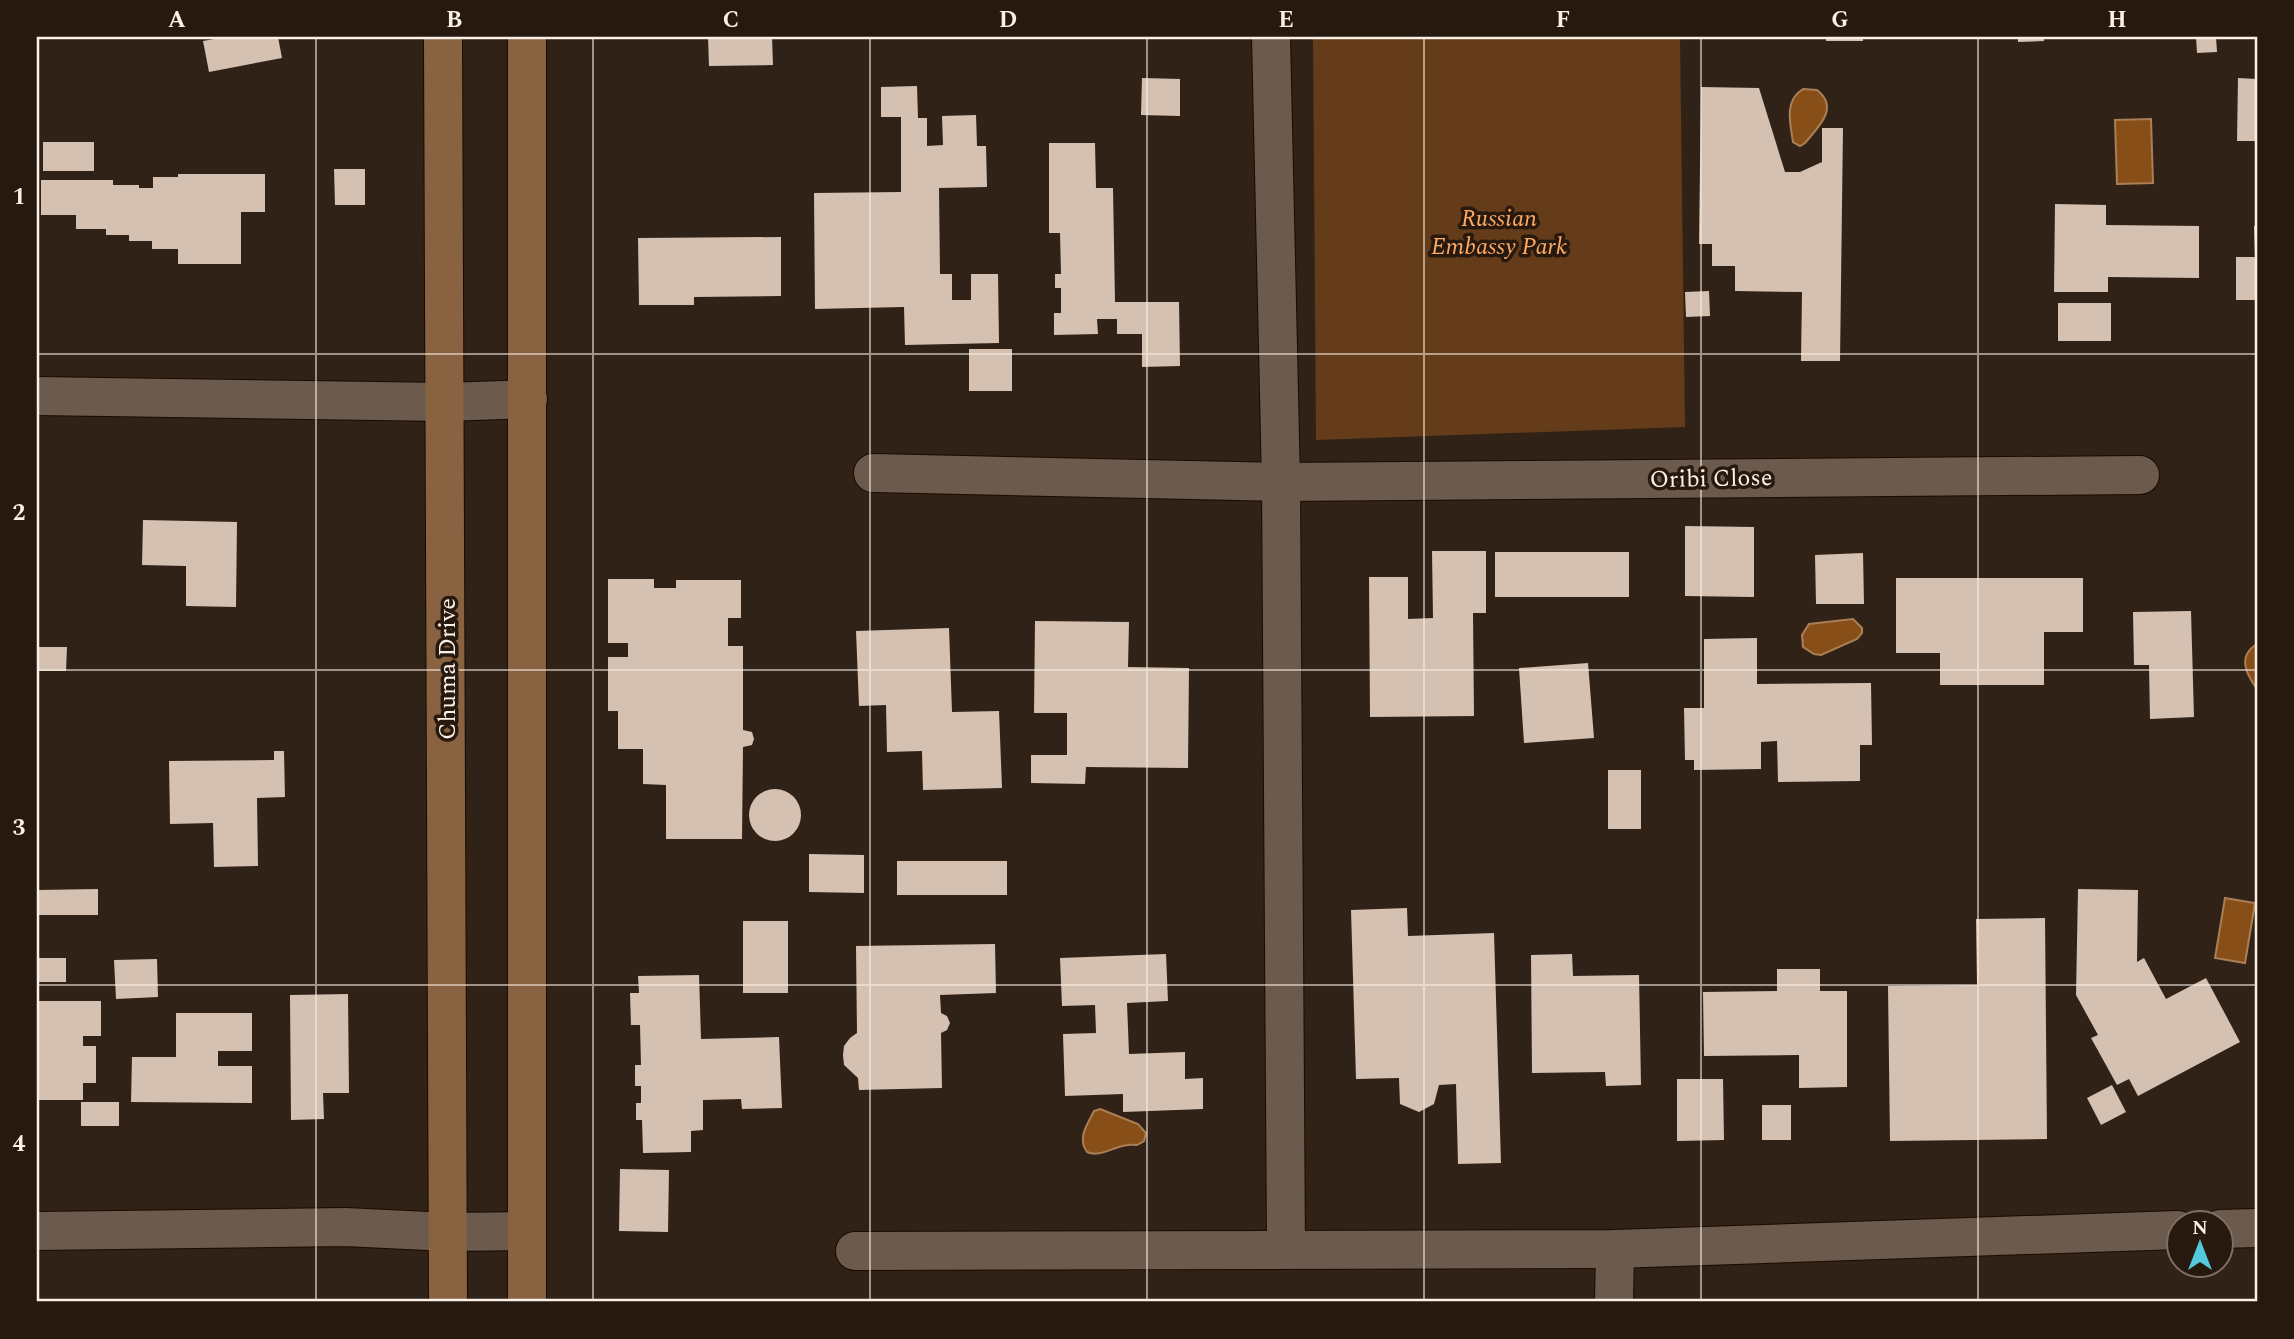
<svg xmlns="http://www.w3.org/2000/svg" width="2294" height="1339" viewBox="0 0 2294 1339" font-family="Spectral,serif">
<style>
.green{fill:#643c1a}
.water{fill:#874e18;stroke:#aa7f56;stroke-width:2}
.building{fill:#d5c1b2}
.lines{fill:none;stroke-linecap:round;stroke-linejoin:round}
.street-casing{stroke:#180b03;stroke-width:40}
.secondary-casing{stroke:#180b03;stroke-width:40}
.street{stroke:#6c5a4d;stroke-width:38}
.secondary{stroke:#896341;stroke-width:38}
.grid{fill:none;stroke:#fbf0e8;stroke-width:2;stroke-opacity:0.55}
.labels{text-anchor:middle;stroke-width:7;stroke-linejoin:round;paint-order:stroke}
.park-label{font-size:24px;font-style:italic;fill:#fea964;stroke:#27190d}
.street-label{font-size:24px;fill:#fbf0e8;stroke:#27190d}
.neatline{fill:none;stroke:#fbf0e8;stroke-width:2.5}
.grid-label{font-size:23px;text-anchor:middle;font-weight:bold;fill:#fbf0e8}
</style>
<rect width="100%" height="100%" fill="#312217"/>
<polygon class="green" points="1313,37 1680,37 1685,427 1316,440"/>
<g class="water">
<path d="M1803 89 1817 90C1840 108 1818 127 1805 143L1800 146 1793 142C1790 123 1784 100 1803 89Z"/>
<polygon points="2151,119 2153,183 2117,184 2115,120"/>
<polygon points="1853,619 1862,628 1862,633 1857,639 1821,655 1814,654 1803,647 1802,635 1809,624"/>
<path d="M2257 644V689C2246 674 2237 656 2257 644Z"/>
<polygon points="2225,898 2255,903 2245,963 2215,958"/>
<path d="M1100 1109 1138 1124 1146 1133 1144 1141 1137 1145C1117 1142 1102 1159 1087 1152 1077 1138 1087 1125 1094 1111Z"/>
</g>
<g class="building">
<polygon points="213,37 278,37 282,58 209,72 203,41 214,39"/>
<polygon points="708,37 772,37 773,65 709,66"/>
<rect x="1826" y="37" width="37" height="4"/>
<polygon points="2018,37 2044,37 2044,41 2018,42"/>
<polygon points="2196,37 2216,37 2217,52 2197,53"/>
<polygon points="1142,78 1180,79 1180,116 1141,115"/>
<polygon points="2238,78 2257,79 2257,141 2237,141"/>
<polygon points="917,86 918,118 927,118 927,146 943,145 942,116 976,115 977,146 986,146 987,187 939,188 940,274 952,274 952,300 971,300 971,274 998,274 999,343 905,345 904,307 815,309 814,193 901,192 901,117 881,117 881,87"/>
<polygon points="1701,87 1759,88 1785,172 1800,172 1822,162 1822,128 1843,128 1840,361 1801,361 1802,292 1735,291 1735,266 1712,266 1712,244 1699,244"/>
<rect x="43" y="142" width="51" height="29"/>
<polygon points="1049,143 1095,143 1096,188 1113,188 1115,302 1179,302 1180,366 1142,367 1142,334 1117,334 1117,319 1097,319 1098,334 1054,335 1054,313 1061,313 1061,288 1055,288 1055,274 1061,274 1060,233 1049,233"/>
<polygon points="334,169 365,169 365,205 335,205"/>
<polygon points="178,174 265,174 265,212 241,212 241,264 178,264 178,249 152,249 152,241 129,241 129,235 106,235 106,229 76,229 76,215 41,215 41,180 113,180 113,185 139,185 139,188 153,188 153,177 178,177"/>
<polygon points="2055,204 2106,205 2106,225 2199,226 2199,278 2108,277 2108,292 2054,292"/>
<polygon points="2254,226 2257,226 2257,257 2255,257"/>
<polygon points="781,237 781,296 694,297 694,305 639,305 638,238"/>
<rect x="2236" y="257" width="21" height="43"/>
<polygon points="1709,291 1710,316 1686,317 1685,292"/>
<rect x="2058" y="303" width="53" height="38"/>
<rect x="969" y="349" width="43" height="42"/>
<polygon points="143,520 237,522 236,607 186,606 186,566 142,565"/>
<polygon points="1685,526 1754,527 1754,597 1685,596"/>
<polygon points="1432,551 1486,551 1486,613 1473,613 1474,716 1370,717 1369,577 1408,577 1408,619 1433,618"/>
<rect x="1495" y="552" width="134" height="45"/>
<polygon points="1863,553 1864,604 1816,604 1815,555"/>
<polygon points="1896,578 2083,578 2083,632 2044,632 2044,685 1940,685 1940,653 1896,653"/>
<polygon points="608,579 654,579 654,588 676,588 676,580 741,580 741,618 728,618 728,646 743,646 743,730 752,732 754,739 752,745 743,747 742,839 666,839 666,785 643,784 643,749 618,749 618,711 608,711 608,657 628,657 628,643 608,643"/>
<polygon points="2191,611 2194,717 2150,719 2149,665 2134,665 2133,612"/>
<polygon points="1035,621 1129,622 1128,667 1189,668 1188,768 1086,767 1085,784 1031,783 1031,755 1067,755 1067,713 1034,713"/>
<polygon points="949,628 952,712 999,711 1002,788 923,790 922,751 887,752 886,705 859,706 856,631"/>
<polygon points="1757,638 1757,684 1871,683 1872,745 1860,745 1860,781 1778,782 1777,741 1761,742 1761,769 1694,770 1694,760 1685,760 1684,708 1704,708 1704,639"/>
<polygon points="37,647 67,647 66,671 37,671"/>
<polygon points="1588,663 1594,738 1524,743 1519,668"/>
<polygon points="274,751 284,751 285,797 257,798 258,866 214,867 213,823 170,824 169,761 274,760"/>
<rect x="1608" y="770" width="33" height="59"/>
<circle cx="775" cy="815" r="26"/>
<polygon points="809,854 864,855 864,893 809,892"/>
<rect x="897" y="861" width="110" height="34"/>
<polygon points="98,889 98,915 38,915 38,890"/>
<polygon points="2078,889 2138,890 2137,962 2144,958 2166,999 2206,978 2240,1042 2138,1096 2129,1079 2117,1085 2091,1038 2098,1035 2076,995"/>
<polygon points="1407,908 1408,936 1494,933 1501,1163 1458,1164 1456,1084 1439,1085 1434,1104 1419,1112 1400,1104 1399,1078 1356,1079 1351,910"/>
<polygon points="2045,918 2047,1139 1890,1141 1888,986 1977,985 1976,919"/>
<rect x="743" y="921" width="45" height="72"/>
<polygon points="995,944 996,993 940,995 941,1013 947,1016 950,1023 947,1030 941,1033 942,1088 859,1090 858,1078 844,1065 843,1055 844,1046 850,1038 857,1033 856,946"/>
<polygon points="1166,954 1168,1001 1127,1003 1129,1054 1185,1052 1185,1079 1203,1078 1203,1109 1123,1112 1123,1094 1065,1096 1063,1034 1096,1033 1095,1005 1062,1006 1060,958"/>
<polygon points="1572,954 1573,976 1639,975 1641,1085 1606,1086 1605,1072 1532,1073 1531,955"/>
<rect x="37" y="958" width="29" height="24"/>
<polygon points="157,959 158,997 116,999 114,960"/>
<polygon points="1777,969 1820,969 1820,991 1847,991 1847,1087 1799,1088 1799,1055 1704,1056 1703,992 1777,991"/>
<polygon points="699,975 701,1039 779,1037 782,1108 742,1109 741,1099 703,1100 703,1130 691,1131 691,1152 643,1153 642,1120 636,1120 636,1103 641,1103 641,1086 635,1086 635,1065 641,1065 640,1025 631,1025 630,993 639,993 638,976"/>
<polygon points="348,994 349,1093 323,1093 324,1119 291,1120 290,995"/>
<polygon points="37,1001 101,1001 101,1036 83,1036 83,1046 96,1046 96,1083 83,1083 83,1100 37,1100"/>
<polygon points="176,1013 252,1013 252,1051 218,1051 218,1066 252,1066 252,1103 131,1102 132,1057 176,1057"/>
<polygon points="1677,1079 1723,1079 1724,1140 1677,1141"/>
<polygon points="2112,1085 2126,1112 2101,1125 2087,1098"/>
<rect x="81" y="1102" width="38" height="24"/>
<rect x="1762" y="1105" width="29" height="35"/>
<polygon points="620,1169 669,1170 668,1232 619,1231"/>
</g>
<g class="lines">
<defs>
<g id="street">
<polyline points="1271,37 1281,482 1286,1249"/>
<polyline points="37,396 446,402 528,399"/>
<polyline points="873,473 1281,482 2140,475"/>
<polyline points="2220,1229 2257,1228"/>
<polyline points="37,1231 345,1227 449,1232 527,1231"/>
<polyline points="855,1251 1615,1249 2178,1230"/>
<polyline points="1614,1302 1615,1249"/>
</g>
<g id="secondary">
<polyline points="443,37 448,1302"/>
<polyline points="527,37 527,1302"/>
</g>
</defs>
<use href="#street" class="street-casing"/>
<use href="#secondary" class="secondary-casing"/>
<use href="#street" class="street"/>
<use href="#secondary" class="secondary"/>
</g>
<path class="grid" d="M316 37V1302M593 37V1302M870 37V1302M1147 37V1302M1424 37V1302M1701 37V1302M1978 37V1302M37 354H2257M37 670H2257M37 985H2257"/>
<g class="labels">
<g class="park-label">
<text x="1499" y="226">Russian<tspan x="1499" dy="28">Embassy Park</tspan></text>
</g>
<g class="street-label">
<text transform="translate(1711 478) rotate(-1)" y="8">Oribi Close</text>
<text transform="translate(447 669) rotate(-90)" y="8">Chuma Drive</text>
</g>
</g>
<rect width="2294" height="1339" fill="none" stroke="#27190d" stroke-width="77"/>
<g transform="translate(2200 1244)"><circle r="33" fill="#27190d" stroke="#7c6f65" stroke-width="2"/>
<path d="M0-5L12 26L0 18L-12 26Z" fill="#53cadc"/>
<text y="-10" font-size="19" font-weight="bold" text-anchor="middle" fill="#fbf0e8">N</text>
</g>
<rect x="38" y="38" width="2218" height="1262" class="neatline"/>
<g class="grid-label">
<text x="177" y="27">A</text>
<text x="454" y="27">B</text>
<text x="731" y="27">C</text>
<text x="1008" y="27">D</text>
<text x="1286" y="27">E</text>
<text x="1563" y="27">F</text>
<text x="1840" y="27">G</text>
<text x="2117" y="27">H</text>
<text x="19" y="204">1</text>
<text x="19" y="520">2</text>
<text x="19" y="835">3</text>
<text x="19" y="1151">4</text>
</g>
</svg>
